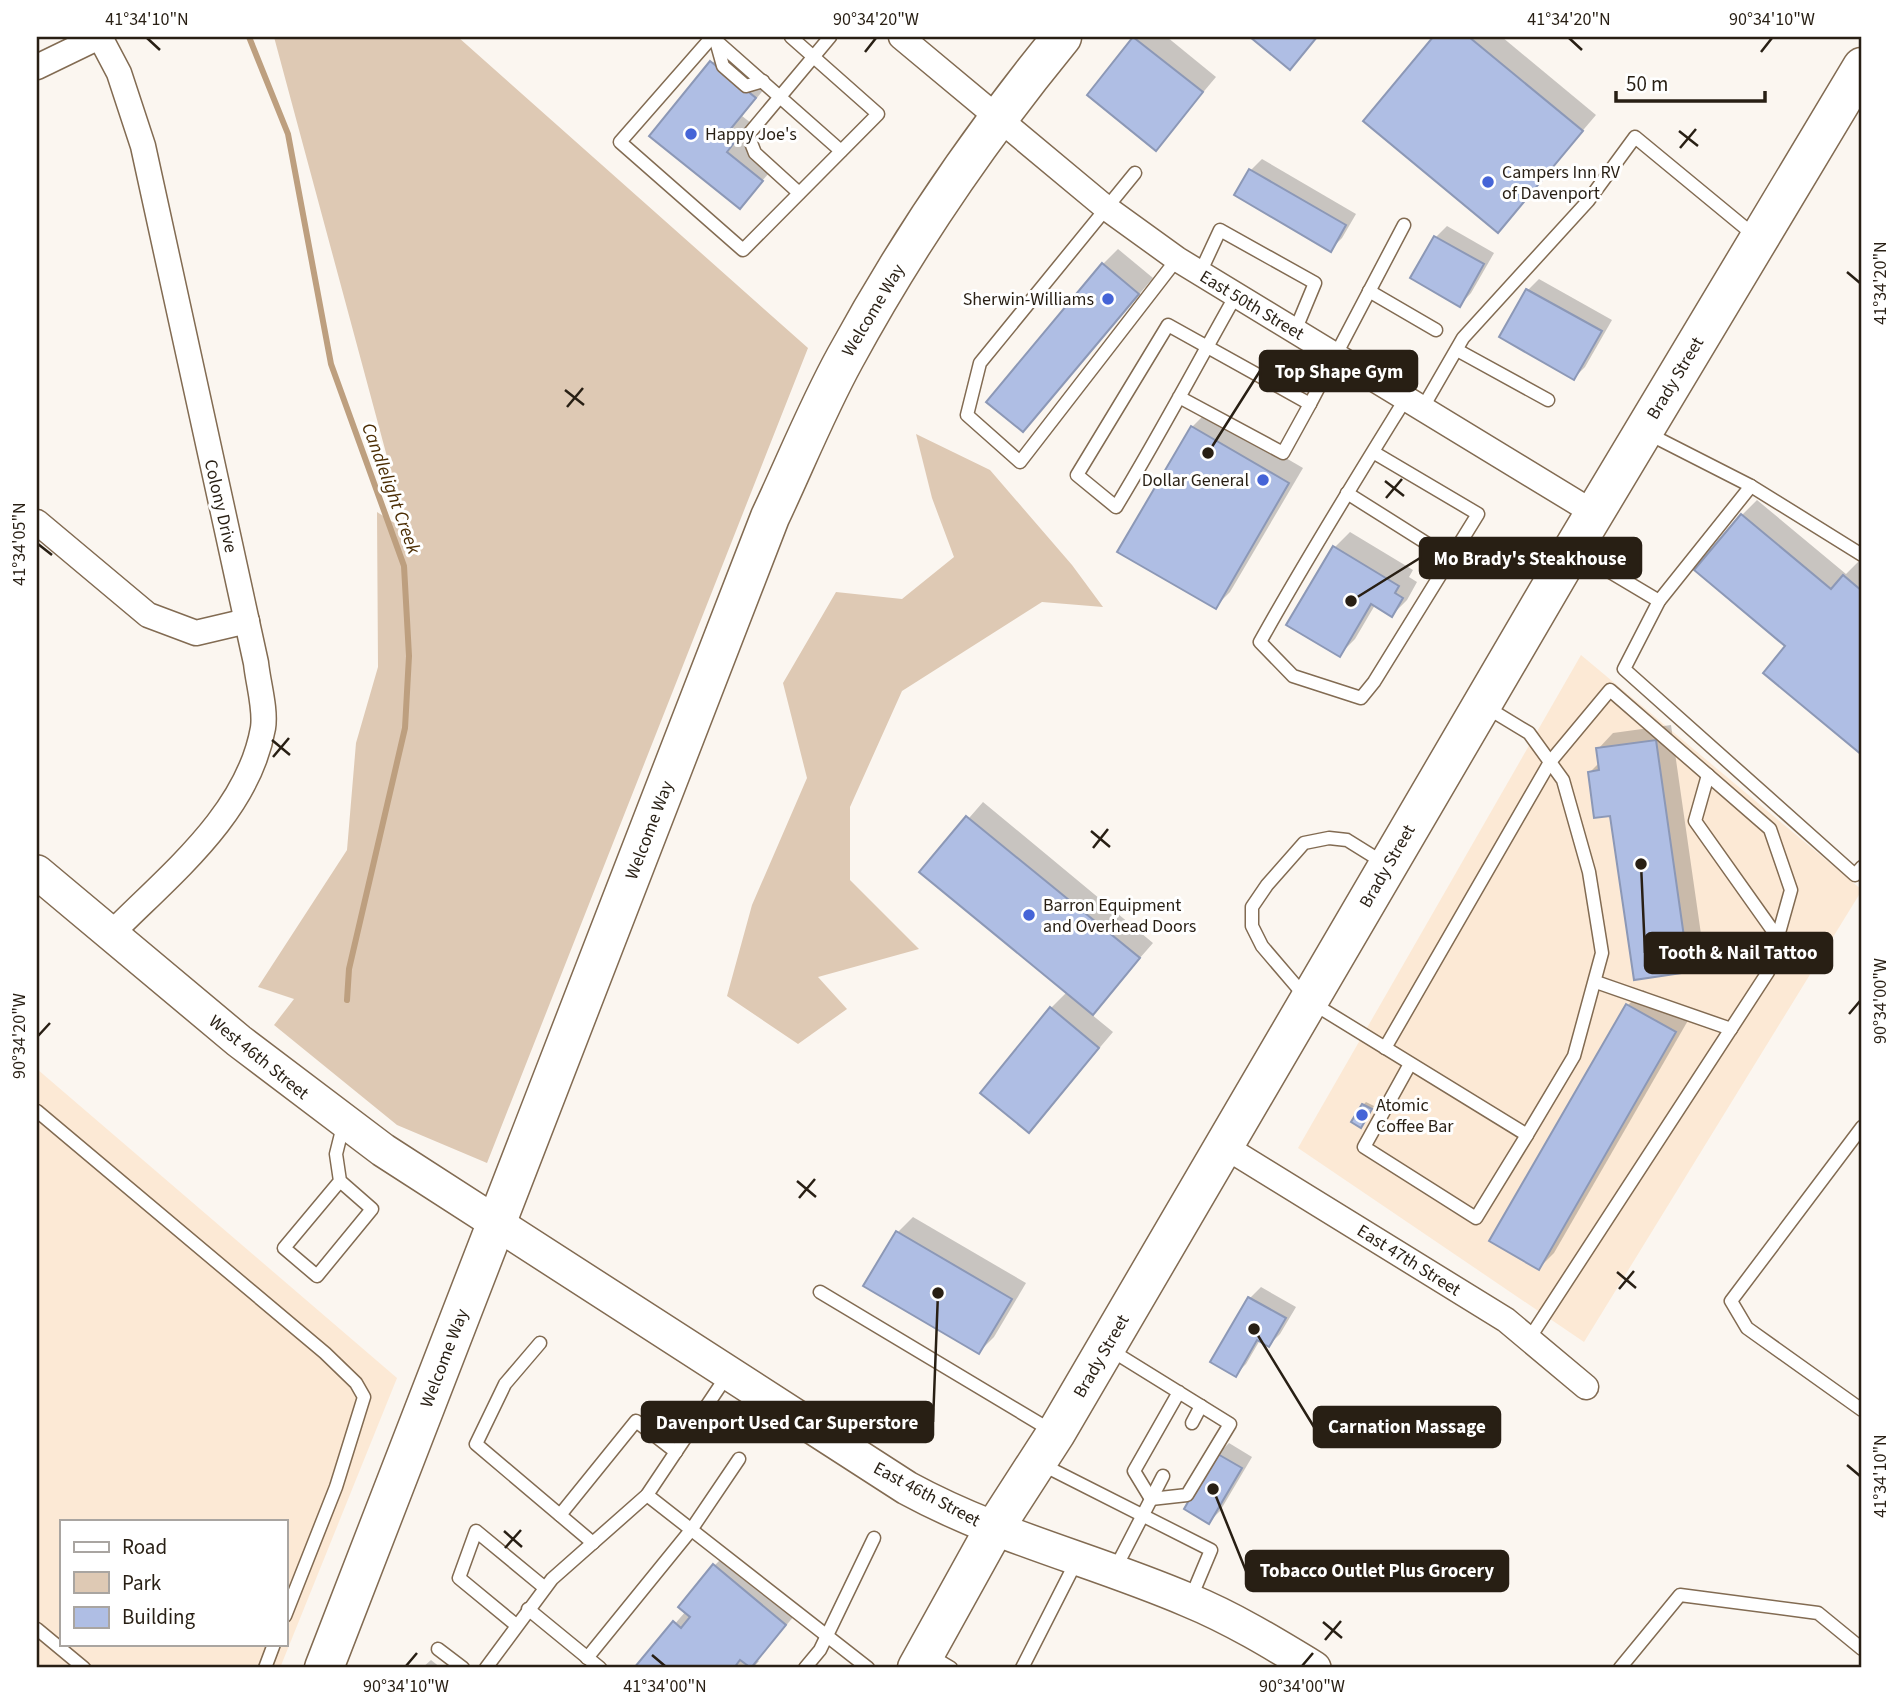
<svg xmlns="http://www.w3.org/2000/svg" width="1899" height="1705" viewBox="0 0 1899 1705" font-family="'Source Sans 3',sans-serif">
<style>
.built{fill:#fce9d5;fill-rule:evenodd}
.green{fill:#dec9b4}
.shadow{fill:#0003}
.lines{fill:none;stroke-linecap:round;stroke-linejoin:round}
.stream{stroke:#bd9f7f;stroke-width:6}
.building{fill:#afbee4;stroke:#8c98b6;stroke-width:2}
.lane-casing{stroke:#826b52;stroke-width:15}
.street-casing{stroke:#826b52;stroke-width:27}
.secondary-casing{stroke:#826b52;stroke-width:36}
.highway-casing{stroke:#826b52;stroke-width:41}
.lane{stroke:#fff;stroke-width:12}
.street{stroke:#fff;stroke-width:24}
.secondary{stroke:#fff;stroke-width:33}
.highway{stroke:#fff;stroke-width:38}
.ticks{fill:none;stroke:#281f14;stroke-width:2.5}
.poi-dot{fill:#4564d7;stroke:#fff;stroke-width:2.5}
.labels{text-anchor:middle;stroke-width:6;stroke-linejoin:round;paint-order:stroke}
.poi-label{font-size:18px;fill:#281f14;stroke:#fff;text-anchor:start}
.street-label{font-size:18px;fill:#281f14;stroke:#fff}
.water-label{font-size:19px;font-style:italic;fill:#4b2c02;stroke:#fff}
.leader{fill:none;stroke:#281f14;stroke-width:2.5}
.callout-dot{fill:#281f14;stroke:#fff;stroke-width:2.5}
.callout{fill:#281f14;stroke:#281f14;stroke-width:2.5}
.callout-label{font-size:19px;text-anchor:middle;font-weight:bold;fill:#fff}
.neatline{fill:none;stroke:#281f14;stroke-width:2.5}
.ticks-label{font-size:18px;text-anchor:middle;fill:#281f14}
</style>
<rect width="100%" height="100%" fill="#fbf6f0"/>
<g class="built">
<polygon points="1581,655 1862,890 1584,1342 1298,1148"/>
<path d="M37 1069 397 1378 280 1668H37ZM61 1521H285V1644H61Z"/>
</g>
<g class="green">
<polygon points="274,37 458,37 808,348 487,1163 397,1125 274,1025 294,999 258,987 347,850 356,743 378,667 377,512 407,531"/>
<polygon points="916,434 990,470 1072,565 1103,607 1042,602 902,691 850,807 850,880 919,949 818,977 847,1009 798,1044 727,996 752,905 807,778 783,683 836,592 902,599 954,557 932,498"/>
</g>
<g class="shadow">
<polygon points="1136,37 1167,37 1216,77 1156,148 1089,95"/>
<polygon points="1435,37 1502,37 1596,115 1498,230 1365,121"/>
<polygon points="726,47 770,82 742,116 751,123 741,136 776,165 740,206 652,135"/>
<polygon points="1262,159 1356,214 1342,238 1331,249 1251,170"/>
<polygon points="1447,226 1494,253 1471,293 1460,305 1436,237"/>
<polygon points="1118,249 1153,278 1023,430 1103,264"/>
<polygon points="1539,279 1612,320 1585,367 1574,378 1502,337 1528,290"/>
<polygon points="1207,412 1303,468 1230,592 1215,607 1192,427"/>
<polygon points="1757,500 1846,574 1859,561 1862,563 1862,752 1765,673 1788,645 1742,515"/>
<polygon points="1350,532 1413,570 1409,577 1417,582 1407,600 1392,615 1375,605 1355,639 1340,654 1335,547"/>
<polygon points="1671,725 1704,955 1689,971 1590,772 1600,762 1598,749 1613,733"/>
<polygon points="983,802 1153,943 1091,1014 1113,1032 1029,1131 1051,1008 1067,992 922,872"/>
<polygon points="1643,990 1690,1017 1554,1253 1539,1268 1491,1240 1628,1005"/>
<polygon points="1366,1102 1374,1106 1364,1122 1363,1105"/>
<polygon points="913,1217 1026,1283 994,1337 979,1352 866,1286 898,1232"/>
<polygon points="1261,1287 1296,1307 1280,1334 1269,1345 1260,1340 1246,1364 1235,1375 1212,1361 1250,1298"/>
<polygon points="1229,1443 1252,1457 1220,1511 1209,1522 1218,1454"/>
<polygon points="729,1551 800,1609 757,1660 759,1661 753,1668 637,1668 686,1611 714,1566"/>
<polygon points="431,1660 441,1668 422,1668"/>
</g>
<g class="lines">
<polyline class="stream" points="249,37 288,134 331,364 404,566 409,656 405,728 349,969 347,1000"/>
</g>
<g class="building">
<polygon points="1133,37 1203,92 1156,151 1087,95"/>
<polygon points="1250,37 1317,37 1290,70"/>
<polygon points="1433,37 1469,37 1583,131 1498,233 1363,121"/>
<polygon points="710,61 756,98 728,132 737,139 727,152 763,181 740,209 649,136"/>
<polygon points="1249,169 1346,225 1331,252 1234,195"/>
<polygon points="1434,236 1484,264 1460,307 1410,278"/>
<polygon points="1102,263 1139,294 1023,432 986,402"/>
<polygon points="1526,289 1602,331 1574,380 1499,337"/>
<polygon points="1191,426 1289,483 1216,609 1117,552"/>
<polygon points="1741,514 1831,589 1843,575 1862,591 1862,755 1763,673 1785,646 1694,570"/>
<polygon points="1333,546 1399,586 1395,593 1403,598 1392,617 1371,604 1340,657 1286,625"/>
<polygon points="1656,740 1689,972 1634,980 1610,816 1594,818 1588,772 1599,770 1596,748"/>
<polygon points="966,816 1140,958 1093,1015 919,872"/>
<polygon points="1626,1004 1676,1032 1539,1270 1489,1241"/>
<polygon points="1050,1007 1099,1048 1029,1133 980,1093"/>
<polygon points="1362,1104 1372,1109 1361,1128 1351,1122"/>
<polygon points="896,1231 1012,1299 979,1354 863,1286"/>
<polygon points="1248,1297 1286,1318 1269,1347 1257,1340 1236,1377 1210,1362"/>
<polygon points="1216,1453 1242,1468 1209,1524 1184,1509"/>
<polygon points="713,1564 786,1625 751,1668 740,1660 734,1668 634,1668 673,1621 681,1628 690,1617 678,1607"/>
</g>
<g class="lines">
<defs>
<g id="lane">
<polyline points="712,37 620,142 743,250 878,114 791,37"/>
<polyline points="712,37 841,151"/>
<polyline points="716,41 723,66 746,86 763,81"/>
<polyline points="1135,173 980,363 967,415 1020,462 1177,259"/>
<polyline points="799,193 755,153 748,135 830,37"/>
<polyline points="1200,273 1220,230 1315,283 1295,331"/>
<polyline points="1369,291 1436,330"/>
<polyline points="1457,350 1548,400"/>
<path d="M1179 397 1283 453 1310 404 1168 325 1077 475 1116 507C1158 438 1196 366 1236 295"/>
<polyline points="1310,404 1404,225"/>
<polyline points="1422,409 1463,338 1588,201 1635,137 1755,236"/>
<polyline points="1647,433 1751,486 1862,555"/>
<path d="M1373 452 1478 514 1374 682 1361 698 1293 676 1260 642C1306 559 1356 479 1406 398"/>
<polyline points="1751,486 1659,601 1624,669 1855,875 1862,867"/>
<polyline points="1347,493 1450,558"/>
<polyline points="1575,551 1659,601"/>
<polyline points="1708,775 1695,821 1778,938"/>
<polyline points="1384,863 1347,840 1329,838 1304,843 1267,885 1252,907 1252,926 1262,946 1309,1001 1527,1135 1574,1056 1602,953 1589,872 1563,780 1529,733 1486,707"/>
<polyline points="1596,982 1731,1029"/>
<polyline points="1385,1048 1550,762 1610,690 1770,829 1791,890 1768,972 1529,1339"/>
<polyline points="1410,1064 1364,1147 1476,1218 1527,1135"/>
<polyline points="37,1111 325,1353 356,1383 364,1397 336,1487 285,1616"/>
<polyline points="1862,1127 1731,1301 1747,1328 1862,1410"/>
<polyline points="340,1181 372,1209 317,1276 284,1248 340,1181 336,1154 344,1122"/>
<polyline points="820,1292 1052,1431"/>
<polyline points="540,1343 505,1384 476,1444 593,1543"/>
<polyline points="1109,1349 1230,1424 1187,1495 1151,1499 1134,1471 1179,1392"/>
<polyline points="1192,1423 1201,1406"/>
<polyline points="1041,1464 1211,1550 1190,1600"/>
<polyline points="647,1495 868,1668"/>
<polyline points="560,1515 636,1421 676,1452"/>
<polyline points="1115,1569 1163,1476"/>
<polyline points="528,1609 600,1668"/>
<polyline points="516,1625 459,1578 476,1531 545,1588"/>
<polyline points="37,1629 84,1668"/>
<polyline points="438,1649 463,1668"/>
<polyline points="929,1655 951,1668"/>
<polyline points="587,1658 691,1530 739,1459"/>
<polyline points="265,1668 274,1644"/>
<polyline points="486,1668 552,1579 647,1495 728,1374"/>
<polyline points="805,1668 820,1650 874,1538"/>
<polyline points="1022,1668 1077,1560"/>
<polyline points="1620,1668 1680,1595 1818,1613 1862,1649"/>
</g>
<g id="street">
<path d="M100 37 119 73 143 146 256 663C258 683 266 709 263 728 248 814 169 875 111 934"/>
<polyline points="901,37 1105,207 1177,259 1594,513"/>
<polyline points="37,67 99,37"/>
<polyline points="37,522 148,615 196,633 247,621"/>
<polyline points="1224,1146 1506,1320 1586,1387"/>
</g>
<path id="secondary" d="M37 872 239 1041 383 1150 907 1488C999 1538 1092 1559 1188 1600 1232 1618 1273 1643 1314 1668"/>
<g id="highway">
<path d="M324 1668 770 517C795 464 817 409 845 358 907 244 980 137 1062 37"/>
<polyline points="917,1668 994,1529 1056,1433 1573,549 1862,67"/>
</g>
</defs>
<use href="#lane" class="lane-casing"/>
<use href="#street" class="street-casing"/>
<use href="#secondary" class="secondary-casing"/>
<use href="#highway" class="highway-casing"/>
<use href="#lane" class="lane"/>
<use href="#street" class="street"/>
<use href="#secondary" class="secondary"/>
<use href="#highway" class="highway"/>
</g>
<path class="ticks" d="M147 38 160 50M1569 38 1582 50M865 52 876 38M1761 52 1772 38M1679 131 1698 146M1680 148 1696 129M1847 272 1860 283M565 390 584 405M567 407 583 388M1385 481 1404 496M1386 498 1402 479M38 544 52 555M272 740 290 755M273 757 289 738M1091 831 1110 847M1093 848 1108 829M1849 1014 1860 1001M38 1036 50 1023M797 1181 816 1197M799 1198 815 1179M1617 1272 1636 1288M1619 1289 1634 1271M1847 1465 1860 1476M504 1531 522 1547M505 1548 521 1530M1323 1622 1342 1638M1325 1640 1341 1621M652 1655 665 1666M406 1666 417 1653M1302 1666 1313 1653"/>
<g class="poi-dot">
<circle cx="691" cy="134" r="7"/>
<circle cx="1488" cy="182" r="7"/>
<circle cx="1108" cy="299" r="7"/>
<circle cx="1263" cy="480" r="7"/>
<circle cx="1029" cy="915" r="7"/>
<circle cx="1362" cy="1115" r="7"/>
</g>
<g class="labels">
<g class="poi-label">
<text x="705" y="140">Happy Joe's</text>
<text x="1502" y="178">Campers Inn RV<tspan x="1502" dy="21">of Davenport</tspan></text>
<text x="1094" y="305" text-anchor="end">Sherwin-Williams</text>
<text x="1249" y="486" text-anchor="end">Dollar General</text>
<text x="1043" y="911">Barron Equipment<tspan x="1043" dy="21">and Overhead Doors</tspan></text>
<text x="1376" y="1111">Atomic<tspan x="1376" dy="21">Coffee Bar</tspan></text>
</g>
<g class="street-label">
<text transform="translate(1252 305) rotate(31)" y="6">East 50th Street</text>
<text transform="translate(873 310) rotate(-59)" y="6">Welcome Way</text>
<text transform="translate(1675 378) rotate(-59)" y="6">Brady Street</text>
<text transform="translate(221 506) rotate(77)" y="6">Colony Drive</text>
<text transform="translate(649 830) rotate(-69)" y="6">Welcome Way</text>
<text transform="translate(1387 866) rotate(-60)" y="6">Brady Street</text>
<text transform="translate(259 1057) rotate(39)" y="6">West 46th Street</text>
<text transform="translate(1409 1260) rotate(32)" y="6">East 47th Street</text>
<text transform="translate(1101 1356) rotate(-60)" y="6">Brady Street</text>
<text transform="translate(444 1358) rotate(-69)" y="6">Welcome Way</text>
<text transform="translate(927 1494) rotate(28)" y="6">East 46th Street</text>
</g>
<g class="water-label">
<text transform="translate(392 488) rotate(70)" y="7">Candlelight Creek</text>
</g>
</g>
<path class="leader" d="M1208 453L1260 371M1351 601L1420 558M1641 864L1645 953M938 1293L933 1422M1254 1329L1314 1427M1213 1489L1246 1571"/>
<g class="callout-dot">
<circle cx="1208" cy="453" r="7"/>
<circle cx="1351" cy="601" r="7"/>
<circle cx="1641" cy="864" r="7"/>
<circle cx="938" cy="1293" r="7"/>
<circle cx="1254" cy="1329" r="7"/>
<circle cx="1213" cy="1489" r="7"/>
</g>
<g class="callout">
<rect x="1260" y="351" width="157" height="40" rx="7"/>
<rect x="1420" y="538" width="221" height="40" rx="7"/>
<rect x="1645" y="933" width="187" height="40" rx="7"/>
<rect x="642" y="1402" width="291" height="40" rx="7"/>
<rect x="1314" y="1407" width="186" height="40" rx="7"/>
<rect x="1246" y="1551" width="262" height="40" rx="7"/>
</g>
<g class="callout-label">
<text x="1339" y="378">Top Shape Gym</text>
<text x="1530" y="565">Mo Brady's Steakhouse</text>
<text x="1738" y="959">Tooth &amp; Nail Tattoo</text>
<text x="787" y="1429">Davenport Used Car Superstore</text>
<text x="1407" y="1433">Carnation Massage</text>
<text x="1377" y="1577">Tobacco Outlet Plus Grocery</text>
</g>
<rect width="1899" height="1705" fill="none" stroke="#ffffff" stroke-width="77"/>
<rect x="60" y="1520" width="228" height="126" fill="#ffffff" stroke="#a9a5a1" stroke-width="2"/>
<rect x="74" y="1542" width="35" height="10" fill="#ffffff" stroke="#a9a5a1" stroke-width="2"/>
<text x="122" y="1554" font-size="21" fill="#281f14">Road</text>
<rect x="74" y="1572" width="35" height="21" fill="#dec9b4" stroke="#a9a5a1" stroke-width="2"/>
<text x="122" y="1590" font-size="21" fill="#281f14">Park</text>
<rect x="74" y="1607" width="35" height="21" fill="#afbee4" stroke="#a9a5a1" stroke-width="2"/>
<text x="122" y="1624" font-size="21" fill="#281f14">Building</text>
<path d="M1616 91v10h149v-10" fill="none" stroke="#281f14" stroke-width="3.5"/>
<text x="1626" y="91" font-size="21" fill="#281f14" stroke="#ffffff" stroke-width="5" paint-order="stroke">50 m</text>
<rect x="38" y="38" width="1822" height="1628" class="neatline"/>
<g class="ticks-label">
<text x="147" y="25">41°34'10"N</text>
<text x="876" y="25">90°34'20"W</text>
<text x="1569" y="25">41°34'20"N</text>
<text x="1772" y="25">90°34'10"W</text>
<text transform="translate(1880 283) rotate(-90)" y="6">41°34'20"N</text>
<text transform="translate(19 544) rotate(-90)" y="6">41°34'05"N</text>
<text transform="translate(1880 1001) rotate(-90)" y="6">90°34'00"W</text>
<text transform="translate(19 1036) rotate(-90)" y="6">90°34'20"W</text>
<text transform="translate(1880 1476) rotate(-90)" y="6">41°34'10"N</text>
<text x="406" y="1692">90°34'10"W</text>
<text x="665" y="1692">41°34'00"N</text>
<text x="1302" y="1692">90°34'00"W</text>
</g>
</svg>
